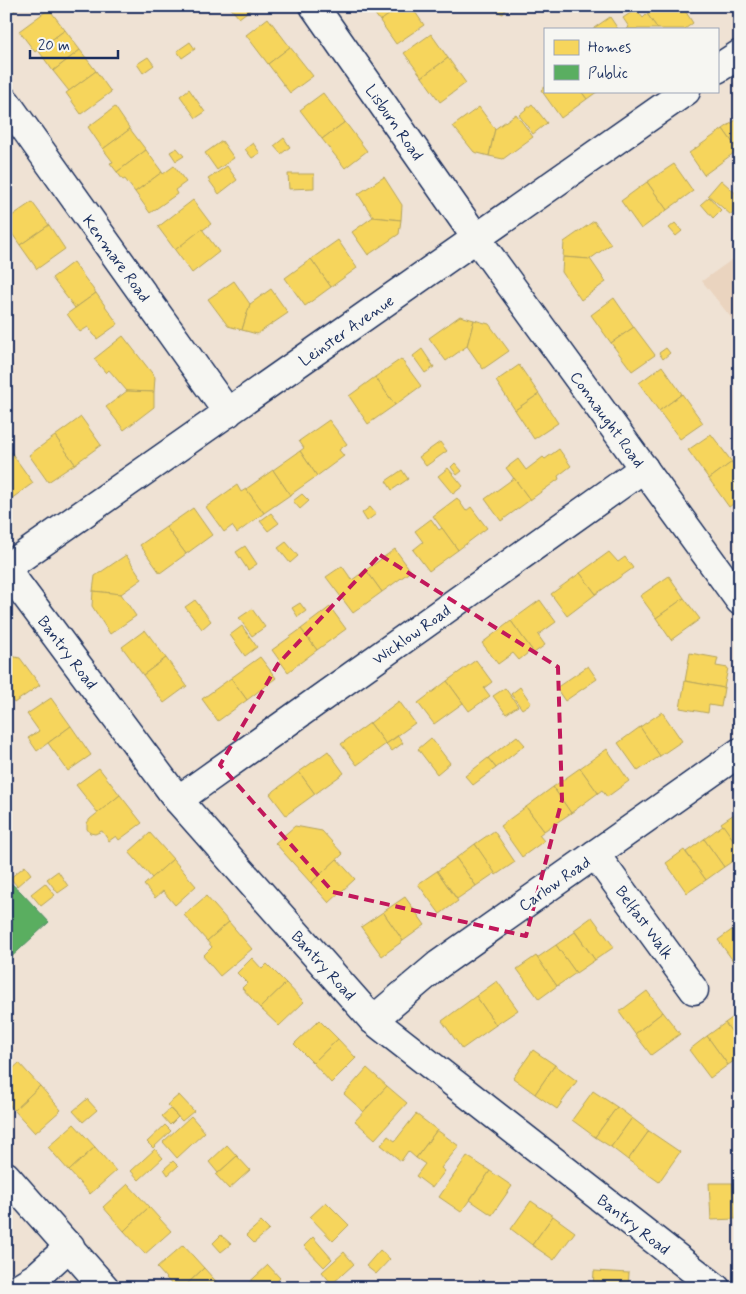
<svg xmlns="http://www.w3.org/2000/svg" width="746" height="1294" viewBox="0 0 746 1294" font-family="Mynerve,sans-serif">
<style>
.built{fill:#ead4bf}
.homes{fill:#f6d55c;stroke:#b4a35d}
.public{fill:#5aae61;stroke:#478860}
.lines{fill:none;stroke-linecap:round;stroke-linejoin:round}
.minor-casing{stroke:#1b2f5e;stroke-width:31}
.minor{stroke:#f6f6f2;stroke-width:28}
.marked{fill:none;stroke:#c2185b;stroke-width:4;stroke-dasharray:10 6;stroke-linejoin:round}
.labels{text-anchor:middle;stroke-width:5;stroke-linejoin:round;paint-order:stroke}
.street-label{font-size:16px;fill:#1b2f5e;stroke:#f6f6f2}
</style>
<rect width="100%" height="100%" fill="#efe2d4"/>
<filter id="ink" filterUnits="userSpaceOnUse"><feTurbulence type="fractalNoise" baseFrequency=".02" numOctaves="2"/><feDisplacementMap in="SourceGraphic" scale="10" xChannelSelector="R" yChannelSelector="G"/><feConvolveMatrix kernelMatrix="1 2 1 2 8 2 1 2 1" color-interpolation-filters="sRGB"/></filter>
<g filter="url(#ink)">
<polygon class="built" points="740,254 740,329 702,281"/>
<g class="homes">
<polygon points="6,6 22,6 10,13"/>
<polygon points="229,6 255,6 239,18"/>
<polygon points="369,6 402,6 380,21"/>
<polygon points="402,6 411,6 424,25 396,44 380,21"/>
<polygon points="494,6 507,6 503,14 492,9"/>
<polygon points="538,6 550,6 542,12"/>
<polygon points="658,6 682,6 693,23 685,29 658,29 647,14"/>
<polygon points="49,9 65,30 35,52 19,31"/>
<polygon points="636,9 643,18 647,14 658,29 627,29 629,27 623,18"/>
<polygon points="610,17 618,29 594,29 594,28"/>
<polygon points="268,18 290,47 268,64 246,35"/>
<polygon points="65,30 80,50 53,71 38,50"/>
<polygon points="431,34 448,58 422,77 404,53"/>
<polygon points="190,42 195,49 182,58 177,51"/>
<polygon points="290,47 313,76 290,93 268,64"/>
<polygon points="80,50 96,71 69,91 53,71"/>
<polygon points="148,57 154,65 143,73 137,64"/>
<polygon points="448,58 466,83 440,102 422,77"/>
<polygon points="96,71 111,92 81,114 66,93"/>
<polygon points="545,87 545,91 581,91 587,99 561,118 541,90"/>
<polygon points="189,89 205,112 196,118 180,96"/>
<polygon points="581,91 598,91 587,99"/>
<polygon points="323,93 345,122 322,139 300,110"/>
<polygon points="532,104 547,123 533,134 519,115"/>
<polygon points="115,107 130,129 103,149 88,127"/>
<polygon points="479,107 495,129 489,156 474,152 453,126"/>
<polygon points="516,114 533,137 503,159 489,156 495,129"/>
<polygon points="740,117 740,149 738,150 723,129"/>
<polygon points="345,122 367,151 345,168 322,139"/>
<polygon points="130,129 146,150 117,172 110,163 113,162 103,149"/>
<polygon points="723,129 738,150 704,175 689,153"/>
<polygon points="284,138 290,147 281,154 274,146"/>
<polygon points="222,141 234,158 217,170 205,153"/>
<polygon points="253,143 260,153 252,158 245,149"/>
<polygon points="177,148 184,156 176,161 170,152"/>
<polygon points="146,150 162,172 135,192 125,179 123,180 117,172"/>
<polygon points="674,164 693,191 667,210 647,182"/>
<polygon points="174,166 186,182 175,190 177,194 150,213 135,192 162,172 163,174"/>
<polygon points="227,166 237,180 219,194 208,179"/>
<polygon points="288,174 314,174 314,188 289,189"/>
<polygon points="384,177 402,205 401,220 373,217 358,194"/>
<polygon points="721,180 740,197 740,204 731,215 708,195"/>
<polygon points="647,182 667,210 641,229 621,201"/>
<polygon points="709,197 721,210 713,218 701,204"/>
<polygon points="193,200 211,224 175,250 158,227"/>
<polygon points="32,202 49,225 20,245 6,225 6,220"/>
<polygon points="373,217 401,220 399,234 368,255 352,232"/>
<polygon points="594,221 611,244 590,259 563,257 564,242"/>
<polygon points="675,223 682,231 676,236 669,228"/>
<polygon points="49,225 65,249 37,269 20,245"/>
<polygon points="202,229 219,252 192,273 175,250"/>
<polygon points="338,240 357,268 331,287 311,259"/>
<polygon points="563,257 590,259 606,282 581,300 562,272"/>
<polygon points="311,259 331,287 305,306 285,278"/>
<polygon points="73,262 96,293 75,308 52,278"/>
<polygon points="234,281 250,304 242,330 228,326 208,299"/>
<polygon points="271,289 288,313 257,334 242,330 250,304"/>
<polygon points="96,293 118,324 97,339 88,327 80,332 67,314"/>
<polygon points="614,298 634,327 611,343 591,315"/>
<polygon points="460,316 474,320 467,346 446,361 429,338"/>
<polygon points="474,320 489,324 509,351 483,369 467,346"/>
<polygon points="634,327 655,355 632,371 611,343"/>
<polygon points="123,336 155,377 154,392 127,391 109,370 106,373 94,359"/>
<polygon points="666,348 670,353 663,359 659,353"/>
<polygon points="422,349 434,367 425,373 413,356"/>
<polygon points="401,359 421,386 395,405 375,377"/>
<polygon points="519,365 539,394 515,410 496,381"/>
<polygon points="662,366 682,394 659,411 639,383"/>
<polygon points="375,377 395,405 368,424 349,396"/>
<polygon points="127,391 154,392 154,407 124,430 106,407"/>
<polygon points="539,394 558,423 534,439 515,410"/>
<polygon points="682,394 703,423 680,439 659,411"/>
<polygon points="81,417 101,445 75,464 55,436"/>
<polygon points="329,420 347,444 339,450 344,456 317,476 300,451 304,448 299,441"/>
<polygon points="711,434 732,462 709,479 688,450"/>
<polygon points="55,436 75,464 48,482 29,455"/>
<polygon points="440,442 447,451 426,466 419,457"/>
<polygon points="559,449 571,466 558,476 559,479 530,500 506,468 518,459 526,470 543,457 545,459"/>
<polygon points="300,451 317,476 290,495 273,470"/>
<polygon points="11,452 33,483 11,499 6,493 6,455"/>
<polygon points="732,462 740,473 740,499 729,507 709,479"/>
<polygon points="455,463 462,471 457,475 451,467"/>
<polygon points="448,468 463,486 453,494 438,476"/>
<polygon points="273,470 290,495 264,513 246,489"/>
<polygon points="402,470 408,479 392,490 386,481"/>
<polygon points="514,478 530,500 501,521 485,499"/>
<polygon points="237,485 241,492 246,489 264,513 237,533 232,526 224,532 206,507"/>
<polygon points="302,494 309,501 300,509 293,501"/>
<polygon points="457,498 466,511 471,507 487,528 458,550 433,516"/>
<polygon points="370,507 376,514 367,521 362,513"/>
<polygon points="193,508 212,535 186,554 166,527"/>
<polygon points="271,513 279,523 268,531 260,521"/>
<polygon points="431,519 439,530 442,528 458,550 429,571 413,550 423,542 415,531"/>
<polygon points="166,527 186,554 160,573 140,545"/>
<polygon points="286,542 298,556 290,563 278,548"/>
<polygon points="245,546 257,564 248,570 236,552"/>
<polygon points="395,549 411,571 382,592 366,570"/>
<polygon points="609,552 618,562 625,557 633,568 596,594 580,573"/>
<polygon points="126,555 142,579 121,594 93,591 95,576"/>
<polygon points="342,566 352,580 366,570 382,592 353,613 326,577"/>
<polygon points="580,573 596,594 567,616 551,594"/>
<polygon points="669,576 684,598 656,618 640,596"/>
<polygon points="93,591 121,594 136,616 110,634 92,606"/>
<polygon points="684,598 700,619 671,640 656,618"/>
<polygon points="195,600 211,621 202,629 185,607"/>
<polygon points="540,600 556,622 538,635 545,645 534,653 511,621"/>
<polygon points="300,603 306,611 298,617 292,608"/>
<polygon points="330,607 346,629 317,650 301,629"/>
<polygon points="252,609 265,627 252,636 239,618"/>
<polygon points="511,621 532,650 519,660 513,653 498,664 482,643"/>
<polygon points="242,626 257,647 245,656 230,635"/>
<polygon points="301,629 317,650 288,672 272,650"/>
<polygon points="145,630 166,658 143,675 122,647"/>
<polygon points="690,653 718,658 716,666 728,668 724,688 685,681"/>
<polygon points="6,655 20,658 40,685 14,703 6,692"/>
<polygon points="260,657 276,678 247,700 231,678"/>
<polygon points="166,658 187,686 164,703 143,675"/>
<polygon points="476,660 492,682 484,688 490,696 469,711 447,681"/>
<polygon points="588,666 597,679 565,701 556,688"/>
<polygon points="231,678 247,700 218,721 202,699"/>
<polygon points="447,681 463,703 434,724 418,703"/>
<polygon points="685,681 724,688 721,707 709,705 708,713 680,708"/>
<polygon points="520,687 531,703 522,709 511,694"/>
<polygon points="505,688 518,706 506,714 493,696"/>
<polygon points="51,698 71,726 37,751 28,738 39,731 27,714"/>
<polygon points="399,701 415,723 386,744 370,723"/>
<polygon points="662,712 682,741 660,756 640,727"/>
<polygon points="370,723 386,744 357,765 341,744"/>
<polygon points="71,726 91,755 68,771 48,743"/>
<polygon points="640,727 660,756 638,771 618,743"/>
<polygon points="398,736 403,743 392,751 386,744"/>
<polygon points="517,736 525,745 496,768 488,758"/>
<polygon points="431,738 450,763 437,774 418,749"/>
<polygon points="607,749 629,781 607,797 602,790 598,793 580,768"/>
<polygon points="328,751 344,773 315,794 299,772"/>
<polygon points="488,758 496,768 473,785 465,776"/>
<polygon points="99,768 120,795 98,813 76,785"/>
<polygon points="580,768 598,793 571,813 553,787"/>
<polygon points="299,772 315,794 286,815 270,794"/>
<polygon points="553,787 571,813 544,831 526,807"/>
<polygon points="120,795 142,823 119,840 116,836 109,841 102,831 95,834 90,833 87,829 87,823 90,819"/>
<polygon points="526,807 544,831 539,835 544,841 522,857 500,826"/>
<polygon points="740,810 740,849 721,823"/>
<polygon points="723,825 740,849 740,856 724,867 704,839"/>
<polygon points="295,826 322,831 343,854 311,883 275,843"/>
<polygon points="494,831 515,862 496,875 475,844"/>
<polygon points="150,833 173,859 152,878 129,852"/>
<polygon points="704,839 724,867 706,880 686,852"/>
<polygon points="475,844 495,873 476,886 456,858"/>
<polygon points="684,850 706,880 687,893 666,863"/>
<polygon points="456,858 476,886 457,899 437,871"/>
<polygon points="173,859 196,886 175,905 163,891 155,898 144,885"/>
<polygon points="337,859 355,879 329,903 311,883"/>
<polygon points="25,866 31,874 17,886 10,878"/>
<polygon points="58,871 68,886 58,893 47,879"/>
<polygon points="437,871 458,901 440,914 418,884"/>
<polygon points="45,883 55,895 41,906 31,894"/>
<polygon points="206,896 229,922 207,941 184,915"/>
<polygon points="405,897 425,925 403,941 383,912"/>
<polygon points="383,912 403,941 382,956 361,927"/>
<polygon points="592,917 614,947 595,960 574,930"/>
<polygon points="229,922 252,949 220,976 203,956 212,947 207,941"/>
<polygon points="740,924 740,958 734,962 718,940"/>
<polygon points="575,932 595,960 576,973 556,945"/>
<polygon points="556,945 576,973 557,986 537,958"/>
<polygon points="536,956 557,986 539,999 517,969"/>
<polygon points="252,958 262,969 267,964 286,983 260,1008 242,988 247,983 237,973"/>
<polygon points="740,958 740,969 734,962"/>
<polygon points="497,981 518,1010 496,1025 476,996"/>
<polygon points="286,983 304,1002 279,1026 260,1008"/>
<polygon points="647,991 663,1012 635,1034 619,1012"/>
<polygon points="476,996 496,1025 462,1049 442,1021"/>
<polygon points="663,1012 680,1034 651,1055 635,1034"/>
<polygon points="740,1012 740,1043 725,1023"/>
<polygon points="319,1020 338,1039 313,1063 294,1044"/>
<polygon points="725,1023 740,1043 740,1057 728,1065 707,1036"/>
<polygon points="707,1036 728,1065 710,1078 689,1050"/>
<polygon points="338,1039 356,1058 331,1083 313,1063"/>
<polygon points="533,1050 555,1065 535,1094 513,1078"/>
<polygon points="19,1063 40,1086 14,1110 6,1101 6,1075"/>
<polygon points="555,1065 577,1081 557,1109 535,1094"/>
<polygon points="367,1068 387,1086 364,1112 344,1094"/>
<polygon points="40,1086 61,1110 35,1133 14,1110"/>
<polygon points="387,1086 407,1103 375,1139 355,1121"/>
<polygon points="593,1091 617,1107 595,1137 572,1120"/>
<polygon points="179,1095 194,1111 182,1121 167,1105"/>
<polygon points="87,1099 97,1110 83,1122 73,1111"/>
<polygon points="617,1107 632,1118 611,1147 595,1137"/>
<polygon points="170,1109 178,1117 170,1125 162,1116"/>
<polygon points="416,1114 437,1130 416,1158 408,1151 401,1161 381,1145 388,1136 395,1141"/>
<polygon points="191,1116 205,1132 177,1158 163,1142"/>
<polygon points="632,1118 649,1131 628,1160 611,1147"/>
<polygon points="74,1124 95,1147 69,1171 48,1147"/>
<polygon points="165,1125 171,1131 153,1148 147,1142"/>
<polygon points="437,1130 459,1146 441,1168 445,1171 432,1188 416,1176 425,1164 416,1158"/>
<polygon points="649,1131 680,1152 659,1182 628,1160"/>
<polygon points="227,1145 237,1156 218,1173 209,1162"/>
<polygon points="95,1147 116,1171 90,1194 69,1171"/>
<polygon points="155,1149 163,1158 139,1180 131,1171"/>
<polygon points="237,1156 250,1170 229,1189 216,1175"/>
<polygon points="467,1156 490,1171 461,1212 439,1197"/>
<polygon points="173,1161 178,1166 168,1175 164,1169"/>
<polygon points="490,1171 512,1186 492,1215 470,1200"/>
<polygon points="709,1183 733,1183 735,1219 711,1220"/>
<polygon points="733,1183 740,1183 740,1219 735,1219"/>
<polygon points="128,1184 149,1207 124,1231 103,1207"/>
<polygon points="531,1201 553,1216 532,1245 511,1229"/>
<polygon points="326,1202 349,1225 333,1241 310,1217"/>
<polygon points="149,1207 171,1231 145,1254 124,1231"/>
<polygon points="553,1216 575,1232 554,1260 532,1245"/>
<polygon points="261,1222 269,1230 254,1243 246,1235"/>
<polygon points="221,1235 231,1244 221,1252 213,1243"/>
<polygon points="313,1237 332,1259 324,1267 304,1246"/>
<polygon points="183,1245 204,1268 183,1288 175,1288 157,1268"/>
<polygon points="380,1250 390,1259 376,1274 366,1266"/>
<polygon points="344,1252 354,1264 332,1284 322,1272"/>
<polygon points="268,1265 280,1278 270,1288 243,1288"/>
<polygon points="204,1268 222,1288 183,1288"/>
<polygon points="594,1271 629,1273 628,1288 593,1288"/>
</g>
<polygon class="public" points="6,879 20,891 49,922 6,962"/>
<g class="lines">
<defs>
<g id="minor">
<polyline points="314,6 477,239 740,601"/>
<polyline points="717,69 740,54"/>
<polyline points="6,102 228,413"/>
<polyline points="6,568 686,91"/>
<polyline points="6,569 178,800 373,1020 716,1288"/>
<polyline points="178,800 644,468"/>
<polyline points="595,854 694,990"/>
<polyline points="373,1020 438,965 740,752"/>
<polyline points="6,1176 105,1288"/>
<polyline points="18,1288 36,1277 70,1246"/>
</g>
</defs>
<use href="#minor" class="minor-casing"/>
<use href="#minor" class="minor"/>
</g>
</g>
<path class="marked" d="M380 555 558 667 562 800 526 936 333 892 220 765 278 664Z"/>
<g class="labels">
<g class="street-label">
<text transform="translate(395 122) rotate(55)" y="6">Lisburn Road</text>
<text transform="translate(117 258) rotate(54)" y="6">Kenmare Road</text>
<text transform="translate(346 330) rotate(-35)" y="6">Leinster Avenue</text>
<text transform="translate(608 419) rotate(54)" y="6">Connaught Road</text>
<text transform="translate(411 634) rotate(-35)" y="6">Wicklow Road</text>
<text transform="translate(68 652) rotate(53)" y="6">Bantry Road</text>
<text transform="translate(554 883) rotate(-35)" y="6">Carlow Road</text>
<text transform="translate(645 922) rotate(54)" y="6">Belfast Walk</text>
<text transform="translate(324 965) rotate(48)" y="6">Bantry Road</text>
<text transform="translate(634 1224) rotate(38)" y="6">Bantry Road</text>
</g>
</g>
<rect width="746" height="1294" fill="none" stroke="#f6f6f2" stroke-width="25"/>
<rect x="12" y="12" width="721" height="1269" fill="none" stroke="#1b2f5e" stroke-width="2" filter="url(#ink)"/>
<rect x="544" y="28" width="175" height="65" fill="#f6f6f2" stroke="#9ea6b7"/>
<rect x="554" y="40" width="25" height="15" fill="#f6d55c" stroke="#9ea6b7"/>
<text x="588" y="52" font-size="15" fill="#1b2f5e">Homes</text>
<rect x="554" y="65" width="25" height="15" fill="#5aae61" stroke="#9ea6b7"/>
<text x="588" y="78" font-size="15" fill="#1b2f5e">Public</text>
<path d="M30 50v8h88v-8" fill="none" stroke="#1b2f5e" stroke-width="2.5"/>
<text x="38" y="50" font-size="15" fill="#1b2f5e" stroke="#f6f6f2" stroke-width="4" paint-order="stroke">20 m</text>
</svg>
